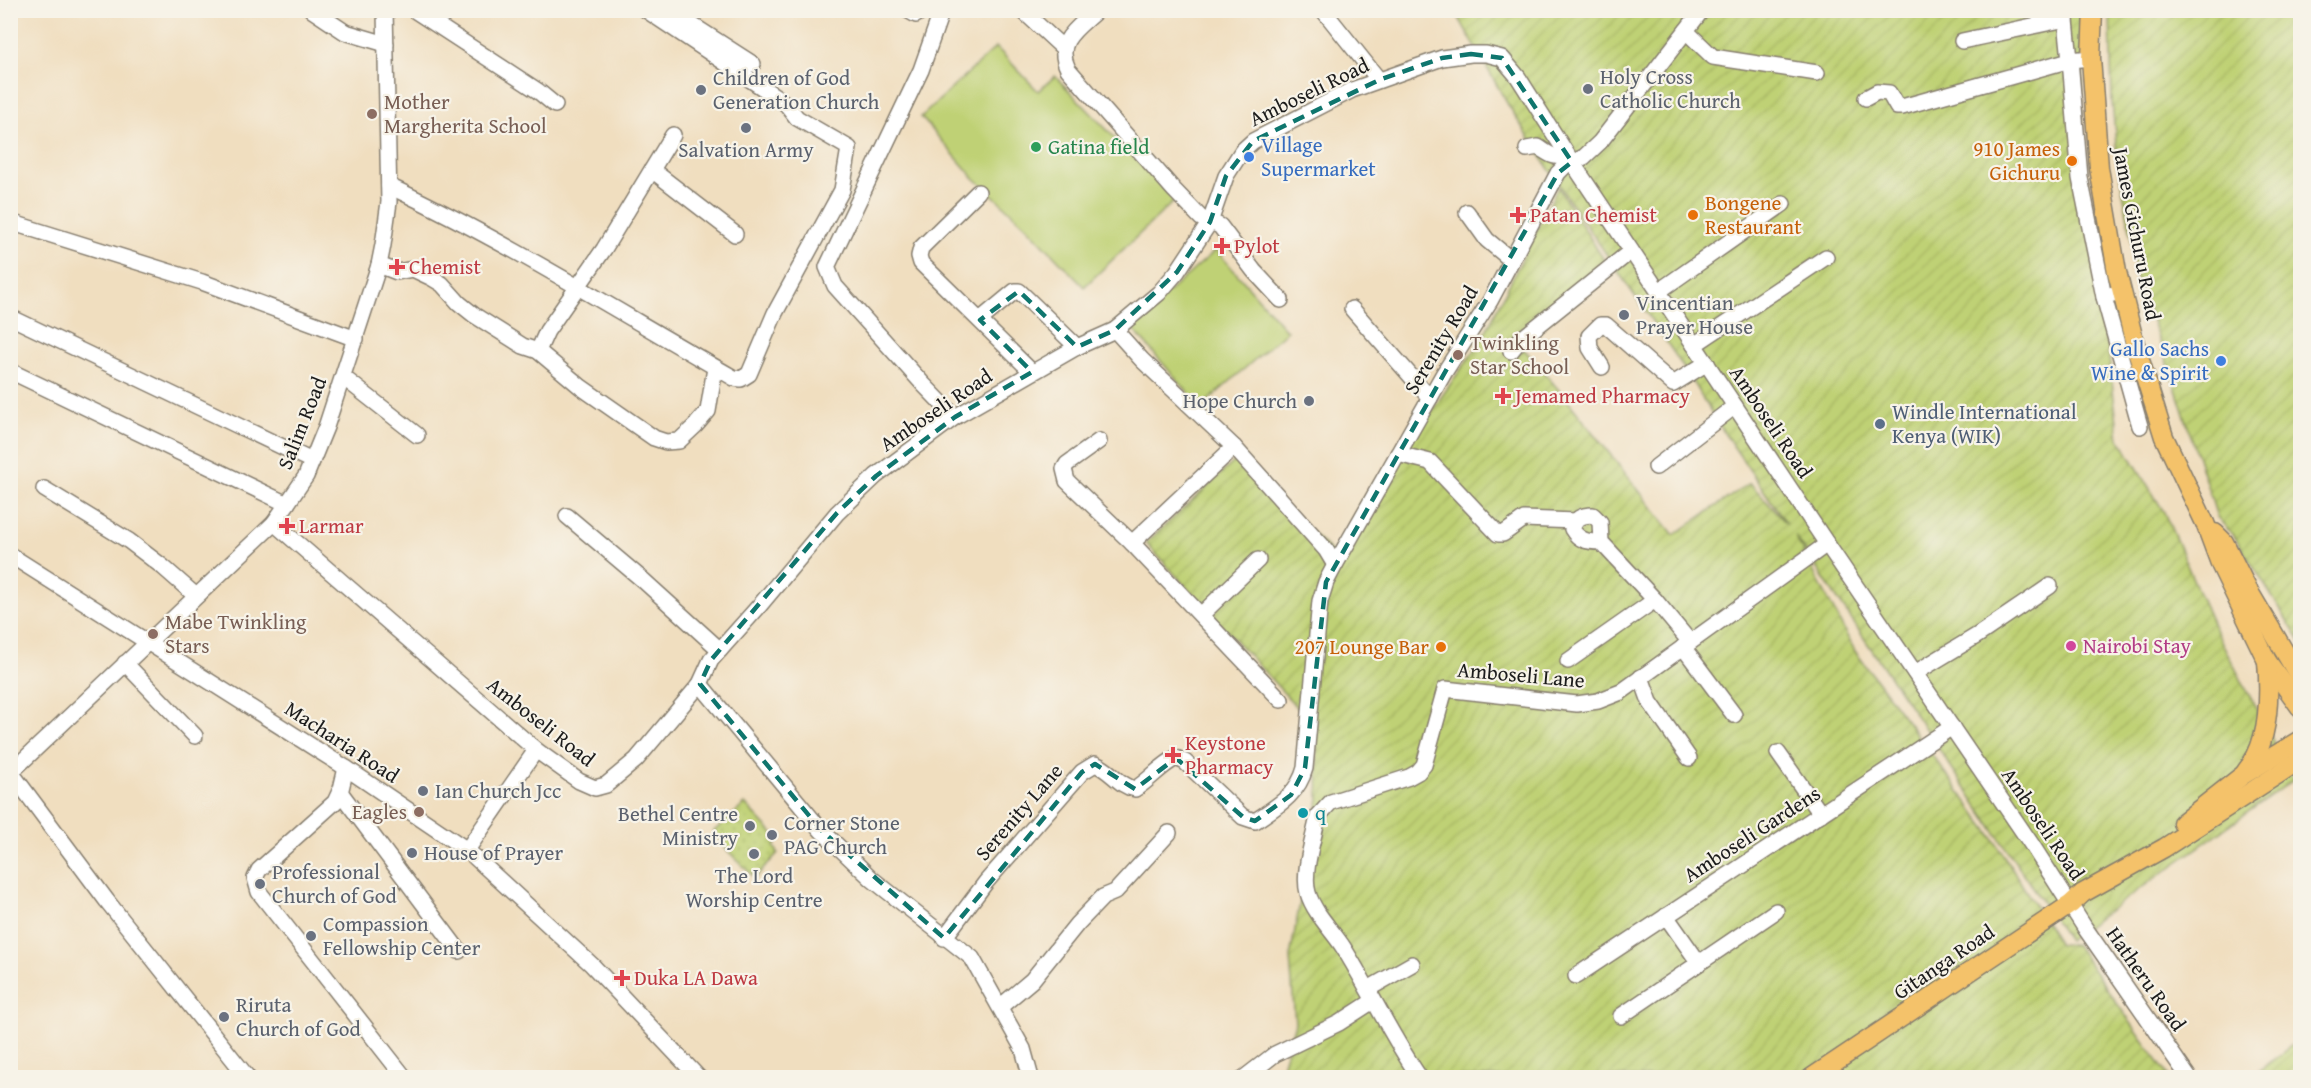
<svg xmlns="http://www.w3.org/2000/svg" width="2311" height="1088" viewBox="0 0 2311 1088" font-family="'Gentium Book Plus',serif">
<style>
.grass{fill:#bfd174;stroke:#6e7648;stroke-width:1.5}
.park{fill:url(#park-dots);stroke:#6e7648;stroke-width:1.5}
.garden{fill:url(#garden-furrows);stroke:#6e7648;stroke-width:1.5}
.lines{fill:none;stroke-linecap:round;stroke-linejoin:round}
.minor-casing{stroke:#867d6e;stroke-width:18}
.major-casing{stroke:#867d6e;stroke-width:21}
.minor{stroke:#fff;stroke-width:15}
.major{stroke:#f4c26a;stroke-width:18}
.marked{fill:none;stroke:#0f766e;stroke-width:4.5;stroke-dasharray:12 8;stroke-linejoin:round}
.worship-dot{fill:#6b7280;stroke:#f7f3e8;stroke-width:2}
.education-dot{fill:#8d6e63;stroke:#f7f3e8;stroke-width:2}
.leisure-dot{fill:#2e9e5b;stroke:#f7f3e8;stroke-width:2}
.shop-dot{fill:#3f7fe0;stroke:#f7f3e8;stroke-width:2}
.food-dot{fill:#e8710a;stroke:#f7f3e8;stroke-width:2}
.health-dot{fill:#e0444e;stroke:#f7f3e8;stroke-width:2}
.service-dot{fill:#5c6f8a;stroke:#f7f3e8;stroke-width:2}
.hotel-dot{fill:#d1479c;stroke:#f7f3e8;stroke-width:2}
.culture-dot{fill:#0f9aa8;stroke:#f7f3e8;stroke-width:2}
.labels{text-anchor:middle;stroke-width:4.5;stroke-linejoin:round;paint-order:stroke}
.worship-label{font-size:21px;fill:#5b616d;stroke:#f7f3e8;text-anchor:start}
.street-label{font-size:21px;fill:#1c1c1c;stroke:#f7f3e8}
.education-label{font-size:21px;fill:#785e54;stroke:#f7f3e8;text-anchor:start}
.shop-label{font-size:21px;fill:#366cbe;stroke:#f7f3e8;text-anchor:start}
.leisure-label{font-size:21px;fill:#27864d;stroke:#f7f3e8;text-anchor:start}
.food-label{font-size:21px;fill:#c56008;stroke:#f7f3e8;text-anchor:end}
.health-label{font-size:21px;fill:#be3a42;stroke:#f7f3e8;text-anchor:start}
.service-label{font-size:21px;fill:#4e5e75;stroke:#f7f3e8;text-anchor:start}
.hotel-label{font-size:21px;fill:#b23c85;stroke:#f7f3e8;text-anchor:start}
.culture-label{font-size:21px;fill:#0d838f;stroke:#f7f3e8;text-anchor:start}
</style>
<defs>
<pattern id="park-dots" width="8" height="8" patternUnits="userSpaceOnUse" patternTransform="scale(1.5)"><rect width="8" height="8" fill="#bfd174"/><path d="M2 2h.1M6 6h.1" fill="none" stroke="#a4b364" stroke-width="1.8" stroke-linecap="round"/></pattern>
<pattern id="garden-furrows" width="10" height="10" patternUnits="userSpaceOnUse" patternTransform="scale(1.5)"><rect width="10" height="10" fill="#bfd174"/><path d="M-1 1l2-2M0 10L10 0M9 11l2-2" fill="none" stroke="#a4b364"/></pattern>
</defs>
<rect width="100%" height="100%" fill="#f7f3e8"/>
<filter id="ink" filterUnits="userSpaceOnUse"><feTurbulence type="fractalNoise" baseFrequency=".0167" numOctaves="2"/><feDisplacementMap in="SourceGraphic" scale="12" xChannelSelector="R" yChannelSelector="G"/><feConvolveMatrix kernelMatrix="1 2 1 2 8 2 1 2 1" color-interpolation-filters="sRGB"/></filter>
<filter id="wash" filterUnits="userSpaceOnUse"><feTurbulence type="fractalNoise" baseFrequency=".008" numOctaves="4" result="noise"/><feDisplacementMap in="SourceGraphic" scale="24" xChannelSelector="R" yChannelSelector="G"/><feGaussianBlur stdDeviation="1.35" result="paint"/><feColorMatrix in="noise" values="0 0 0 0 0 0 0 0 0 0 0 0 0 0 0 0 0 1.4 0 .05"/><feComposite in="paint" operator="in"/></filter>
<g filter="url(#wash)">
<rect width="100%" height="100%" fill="#f0debf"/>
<g class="grass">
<polygon points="996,47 1038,91 1055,76 1175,200 1084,287 1025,225 973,177 921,117"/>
<polygon points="1216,250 1287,331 1201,407 1130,326"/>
</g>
<polygon class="park" points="745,804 779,840 774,846 778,853 755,878 728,851 714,831"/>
<g class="garden">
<polygon points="1455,11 2084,11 2082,130 2089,231 2100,286 2119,438 2164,512 2213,625 2293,780 2068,940 1795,536 1855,651 1989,832 2059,944 2076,945 2169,1077 1279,1077 1295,1023 1290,957 1319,799 1316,728 1146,543 1236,460 1334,554 1362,510 1482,339 1558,187 1606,263 1513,336 1564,396 1674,535 1750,483 1787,524 1727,437 1676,356 1563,191 1507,103"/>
<polygon points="2110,11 2300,11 2300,641 2236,539 2217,517 2173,380 2136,276 2130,229 2118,166 2112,102"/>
<polygon points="2300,1039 2300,1077 2251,1077"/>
</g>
</g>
<g filter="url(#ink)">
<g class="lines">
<defs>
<g id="minor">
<polyline points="312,10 345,32 386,44"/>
<polyline points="414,10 538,91 555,105"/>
<polyline points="669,10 753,64"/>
<polyline points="907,10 916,15 923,10"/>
<polyline points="942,10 921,70 827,267 835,286 923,384 955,417"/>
<polyline points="1022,10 1063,48"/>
<path d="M1097 10C1078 28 1054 41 1068 69L1174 190 1201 218 1220 226 1254 271 1281 300"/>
<polyline points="1323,10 1379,80"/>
<polyline points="2065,10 2070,60 2091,58"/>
<polyline points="1686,31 1713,57 1817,73"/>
<polyline points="1962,41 2066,19"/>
<polyline points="1866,98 1877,92 1889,93 1897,107 1902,107 2070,60 2080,178 2104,297"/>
<path d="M1527 149 1538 147C1548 153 1555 160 1567 155"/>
<polyline points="652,170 735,234"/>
<path d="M389 186C508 242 620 313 734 378L741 379 749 374 775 313 842 190 849 148 797 118 787 105 778 98 646 10"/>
<polyline points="978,192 921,248 919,256 921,263 1032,372"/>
<polyline points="1467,212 1487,240 1510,259"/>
<polyline points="10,222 202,282 356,339"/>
<polyline points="379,265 397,272 413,269 432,278 442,284 459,303 474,315 523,346 538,351 581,387 654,438 666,442 679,441 695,426 708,411 715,368"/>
<polyline points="1659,291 1783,204"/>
<polyline points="2113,294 2104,297 2140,426"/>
<polyline points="1352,309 1430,398"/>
<polyline points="10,317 312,461"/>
<polyline points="980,320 1015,291 1019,291 1077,347"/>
<polyline points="1115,330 1142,360 1234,447 1326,550 1335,565"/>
<polyline points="1694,345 1826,257"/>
<polyline points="538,351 547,331 604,249 673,135"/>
<polyline points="1511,351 1520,340 1631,251"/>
<polyline points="1602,367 1590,348 1589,336 1600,325 1606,325 1673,384 1707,363"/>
<polyline points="10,371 287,504"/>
<polyline points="343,377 417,435"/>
<polyline points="1099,441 1067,464 1064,469 1067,481 1132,543 1281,700"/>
<polyline points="1398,454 1430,462 1498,534 1503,534 1524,519 1575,521"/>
<polyline points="1656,467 1735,406"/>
<polyline points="44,489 129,541 163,567 196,596"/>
<polyline points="567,516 644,581 720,650"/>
<polyline points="274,523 536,750 579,781 595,788 606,785 636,760 700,684 711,660 760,605 837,513 876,476 955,417 1077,347 1115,330 1159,293 1177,272 1210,222 1226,176 1242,151 1253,141 1352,90 1442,58 1471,54 1486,54 1502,58 1518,77 1572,162 1827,544 2032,845 2085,928 2189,1078"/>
<path d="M1601 542 1600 522 1593 515C1581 515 1576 518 1572 529 1579 541 1588 542 1601 542L1655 600 1690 642"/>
<polyline points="1132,543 1234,447"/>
<polyline points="10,555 346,768 467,850 592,965 699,1078"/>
<polyline points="1201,615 1258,560"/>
<polyline points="1683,647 1734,715"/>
<polyline points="1568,661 1655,600"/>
<polyline points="125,663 195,736"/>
<polyline points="1915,673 1978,635 2050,586"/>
<polyline points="1641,677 1650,702 1689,758"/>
<polyline points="700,684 821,830 872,879 972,958 1023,1049 1031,1078"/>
<polyline points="1778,753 1821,814"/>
<polyline points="346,768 341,789 335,802 259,870 255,878 259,892 405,1078"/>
<polyline points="10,771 107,901 248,1078"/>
<polyline points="10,773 274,523 306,476 326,427 379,265 383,245 389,202 385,10"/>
<polyline points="340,792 459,951"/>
<polyline points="467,850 536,750"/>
<polyline points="1666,916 1699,963"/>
<path d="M944 938 986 882 1082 772 1095 764C1111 770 1119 786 1135 789 1150 780 1161 765 1176 758L1185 762 1243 817 1255 821C1277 806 1298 795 1305 768L1320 601 1326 582 1335 565 1444 373 1490 301 1558 173 1565 166 1584 157 1600 142 1702 10"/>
<polyline points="1576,976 1952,727"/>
<polyline points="1368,989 1412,964"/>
<polyline points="1000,1007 1032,980 1077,924 1103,897 1115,892 1169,833"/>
<polyline points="1621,1016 1776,911"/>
<polyline points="1244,1078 1275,1054 1339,1023 1373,1001"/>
<path d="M1420 1078C1391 1036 1370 990 1343 947 1332 930 1314 913 1308 893 1302 872 1314 838 1318 816L1331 802 1409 777 1418 772 1424 765 1445 689 1577 704 1598 701 1621 692 1827 544"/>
</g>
<g id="major">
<polyline points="2093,10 2091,58 2099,168 2117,272 2135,344 2164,437 2205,523 2221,566 2267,661 2300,707"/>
<polyline points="2215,533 2224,542 2247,588 2300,678"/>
<path d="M2246 771C2270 743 2270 696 2267 661"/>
<polyline points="2182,823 2243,775 2300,740"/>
<polyline points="1811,1078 2071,904 2083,893 2164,848 2300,760"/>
</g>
</defs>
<use href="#minor" class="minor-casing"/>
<use href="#major" class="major-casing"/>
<use href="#minor" class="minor"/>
<use href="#major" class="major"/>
</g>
</g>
<path class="marked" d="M1471 54 1502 58 1572 162 1558 173 1326 582 1305 768 1291 795 1255 821 1243 817 1176 758 1135 789 1095 764 1082 772 944 938 821 830 700 684 711 660 837 513 876 476 955 417 1032 372 980 320 1019 291 1077 347 1115 330 1177 272 1210 222 1226 176 1253 141 1379 80 1442 58Z"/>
<g class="worship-dot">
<circle cx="1588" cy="89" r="6"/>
<circle cx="701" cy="90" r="6"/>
<circle cx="746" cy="128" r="6"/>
<circle cx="1624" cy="315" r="6"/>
<circle cx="1309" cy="401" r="6"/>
<circle cx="423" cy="791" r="6"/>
<circle cx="750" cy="826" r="6"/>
<circle cx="772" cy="835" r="6"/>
<circle cx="412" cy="853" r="6"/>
<circle cx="754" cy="854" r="6"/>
<circle cx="260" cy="884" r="6"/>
<circle cx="311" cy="936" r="6"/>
<circle cx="224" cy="1017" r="6"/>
</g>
<g class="education-dot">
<circle cx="372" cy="114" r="6"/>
<circle cx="1458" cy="355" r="6"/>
<circle cx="153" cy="634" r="6"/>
<circle cx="419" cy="812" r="6"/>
</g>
<circle class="leisure-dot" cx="1036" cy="147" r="6"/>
<g class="shop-dot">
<circle cx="1249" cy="157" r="6"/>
<circle cx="2221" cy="361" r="6"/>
</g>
<g class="food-dot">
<circle cx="2072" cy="161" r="6"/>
<circle cx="1693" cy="215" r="6"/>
<circle cx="1441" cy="647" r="6"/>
</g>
<g class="health-dot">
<path d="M1515 206h6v6h6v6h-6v6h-6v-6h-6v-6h6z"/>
<path d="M1219 237h6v6h6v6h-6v6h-6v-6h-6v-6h6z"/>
<path d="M394 258h6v6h6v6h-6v6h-6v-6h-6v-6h6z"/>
<path d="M1500 387h6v6h6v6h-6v6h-6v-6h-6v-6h6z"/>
<path d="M284 517h6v6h6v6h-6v6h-6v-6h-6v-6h6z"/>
<path d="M1170 746h6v6h6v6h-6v6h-6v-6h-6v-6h6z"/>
<path d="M619 969h6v6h6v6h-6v6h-6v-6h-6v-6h6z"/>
</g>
<circle class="service-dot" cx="1880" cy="424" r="6"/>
<circle class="hotel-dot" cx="2071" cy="646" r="6"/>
<circle class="culture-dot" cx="1303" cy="813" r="6"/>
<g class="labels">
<g class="worship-label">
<text x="1600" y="84">Holy Cross<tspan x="1600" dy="24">Catholic Church</tspan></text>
<text x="713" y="85">Children of God<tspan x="713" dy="24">Generation Church</tspan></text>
<text x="746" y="157" text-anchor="middle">Salvation Army</text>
<text x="1636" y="310">Vincentian<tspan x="1636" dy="24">Prayer House</tspan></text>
<text x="1297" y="408" text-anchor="end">Hope Church</text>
<text x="435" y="798">Ian Church Jcc</text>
<text x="738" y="821" text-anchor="end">Bethel Centre<tspan x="738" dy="24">Ministry</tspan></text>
<text x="784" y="830">Corner Stone<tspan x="784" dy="24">PAG Church</tspan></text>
<text x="424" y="860">House of Prayer</text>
<text x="272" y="879">Professional<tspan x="272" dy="24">Church of God</tspan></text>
<text x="754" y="883" text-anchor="middle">The Lord<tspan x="754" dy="24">Worship Centre</tspan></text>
<text x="323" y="931">Compassion<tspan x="323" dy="24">Fellowship Center</tspan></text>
<text x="236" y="1012">Riruta<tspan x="236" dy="24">Church of God</tspan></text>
</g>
<g class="street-label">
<text transform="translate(1309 92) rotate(-26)" y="7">Amboseli Road</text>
<text transform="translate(2137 234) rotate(79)" y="7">James Gichuru Road</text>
<text transform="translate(1441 340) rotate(-59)" y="7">Serenity Road</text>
<text transform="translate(936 410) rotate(-34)" y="7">Amboseli Road</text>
<text transform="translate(1771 422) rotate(56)" y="7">Amboseli Road</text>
<text transform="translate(302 423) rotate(-68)" y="7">Salim Road</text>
<text transform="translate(1521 675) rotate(5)" y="7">Amboseli Lane</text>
<text transform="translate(541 722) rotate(38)" y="7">Amboseli Road</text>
<text transform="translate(342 742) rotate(33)" y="7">Macharia Road</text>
<text transform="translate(1019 812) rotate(-49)" y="7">Serenity Lane</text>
<text transform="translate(2043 824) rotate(56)" y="7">Amboseli Road</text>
<text transform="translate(1752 834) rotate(-33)" y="7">Amboseli Gardens</text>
<text transform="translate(1944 962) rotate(-34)" y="7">Gitanga Road</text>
<text transform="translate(2146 979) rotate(55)" y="7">Hatheru Road</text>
</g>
<g class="education-label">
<text x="384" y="109">Mother<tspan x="384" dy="24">Margherita School</tspan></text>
<text x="1470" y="350">Twinkling<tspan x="1470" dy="24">Star School</tspan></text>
<text x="165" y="629">Mabe Twinkling<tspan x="165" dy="24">Stars</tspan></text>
<text x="407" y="819" text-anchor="end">Eagles</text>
</g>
<g class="shop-label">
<text x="1261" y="152">Village<tspan x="1261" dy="24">Supermarket</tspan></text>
<text x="2209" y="356" text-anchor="end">Gallo Sachs<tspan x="2209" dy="24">Wine &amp; Spirit</tspan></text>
</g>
<g class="leisure-label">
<text x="1048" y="154">Gatina field</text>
</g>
<g class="food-label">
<text x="2060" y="156">910 James<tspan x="2060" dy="24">Gichuru</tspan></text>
<text x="1705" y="210" text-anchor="start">Bongene<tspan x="1705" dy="24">Restaurant</tspan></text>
<text x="1429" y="654">207 Lounge Bar</text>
</g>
<g class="health-label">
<text x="1530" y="222">Patan Chemist</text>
<text x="1234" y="253">Pylot</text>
<text x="409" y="274">Chemist</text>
<text x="1515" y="403">Jemamed Pharmacy</text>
<text x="299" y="533">Larmar</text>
<text x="1185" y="750">Keystone<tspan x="1185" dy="24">Pharmacy</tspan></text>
<text x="634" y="985">Duka LA Dawa</text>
</g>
<g class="service-label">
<text x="1892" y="419">Windle International<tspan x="1892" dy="24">Kenya (WIK)</tspan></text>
</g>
<g class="hotel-label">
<text x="2083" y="653">Nairobi Stay</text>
</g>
<g class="culture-label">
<text x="1315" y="820">q</text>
</g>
</g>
<rect width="2311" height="1088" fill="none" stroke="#f7f3e8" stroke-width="36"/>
</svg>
